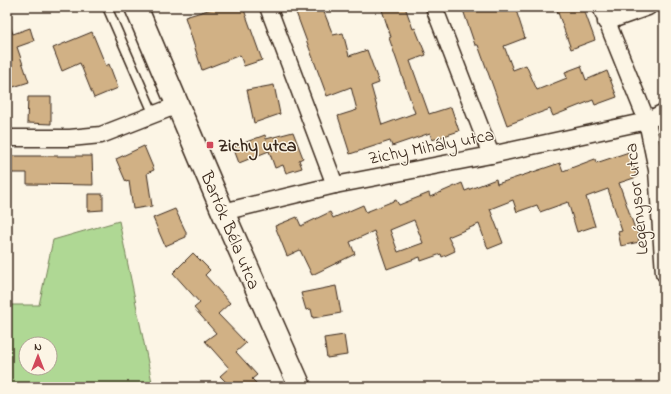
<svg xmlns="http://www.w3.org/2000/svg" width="671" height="394" viewBox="0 0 671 394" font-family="'Indie Flower',sans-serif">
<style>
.green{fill:#afd894;stroke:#758159;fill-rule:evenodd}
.building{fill:#d1b185;stroke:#3b2a1e;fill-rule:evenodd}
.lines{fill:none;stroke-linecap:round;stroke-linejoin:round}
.lane-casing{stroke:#3b2a1e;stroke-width:11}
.street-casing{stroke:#3b2a1e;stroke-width:19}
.secondary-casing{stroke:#3b2a1e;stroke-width:25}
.lane{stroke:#fcf5e5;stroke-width:8}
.street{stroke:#fcf5e5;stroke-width:16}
.secondary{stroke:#fcf5e5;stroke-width:22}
.poi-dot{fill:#d1495b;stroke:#fcf5e5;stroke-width:1.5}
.labels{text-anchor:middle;stroke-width:3;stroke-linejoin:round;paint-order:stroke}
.poi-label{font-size:18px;font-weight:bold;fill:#3b2a1e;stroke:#fcf5e5;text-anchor:start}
.street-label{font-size:18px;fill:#3b2a1e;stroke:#fcf5e5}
</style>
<rect width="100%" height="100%" fill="#fcf5e5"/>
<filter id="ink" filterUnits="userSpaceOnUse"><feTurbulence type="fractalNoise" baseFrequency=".025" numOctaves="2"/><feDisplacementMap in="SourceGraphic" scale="8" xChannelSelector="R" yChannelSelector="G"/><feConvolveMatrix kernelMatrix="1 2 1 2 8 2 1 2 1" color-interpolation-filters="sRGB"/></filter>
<g filter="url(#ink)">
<path class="green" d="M119 221 153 387H7V305H39L53 240ZM26 344H50V368H26Z"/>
<g class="building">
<polygon points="218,7 243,7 262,60 244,66 240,55 202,70 185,17"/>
<polygon points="294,7 322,7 333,35 343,33 349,56 367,50 379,83 371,86 382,125 415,113 389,38 391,37 381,7 405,7 413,29 415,28 426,55 410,61 429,114 451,107 459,131 432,140 430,133 392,146 390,141 350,154 338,116 357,110 351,87 327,96"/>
<polygon points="462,7 515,7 525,38 504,46 513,70 526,65 537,90 567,78 565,72 581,66 586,80 607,71 617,97 595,105 593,100 553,116 550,109 507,125 478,45 475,45"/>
<polygon points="556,7 583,7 595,40 571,49"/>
<polygon points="9,23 13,34 30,28 34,41 17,47 29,82 7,89 7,24"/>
<polygon points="92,32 106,66 109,64 118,88 94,98 80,63 62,71 53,48"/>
<polygon points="274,85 280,114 254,123 247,90"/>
<polygon points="28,97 51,97 51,124 27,123"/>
<polygon points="293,132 303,158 299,160 302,168 286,173 283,165 275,168 269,151 239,163 233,147 265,135 266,139"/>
<polygon points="144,146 154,170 147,173 152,206 133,209 129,181 126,182 116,159"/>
<path d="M629 152 637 177 619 183 635 229H637L639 242 621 246 618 232 622 231 608 189 586 197 595 226 577 232 568 202 540 212 537 205 517 212 513 200 490 209 503 243 488 249 479 224 448 237 455 251 442 257 441 254 421 261 420 257 387 269 374 231 350 242 355 254 312 275 300 250 287 256 275 226 297 217 301 226 330 212 333 218 363 205 366 212 396 200 399 205 429 193 430 197 462 183 465 191 496 179 497 184 560 163 563 171 595 159 596 163ZM414 220 423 243 398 252 390 230Z"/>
<polygon points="7,156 92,156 93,185 27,184 27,173 7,173"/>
<polygon points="88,194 103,194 103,210 88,211"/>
<polygon points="175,209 186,232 186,237 165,246 153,218"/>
<polygon points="193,253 210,270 205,275 230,303 218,314 246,343 236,352 257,375 252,379 260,387 231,387 220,376 229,368 205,341 216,333 194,308 200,303 173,273"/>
<polygon points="336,286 341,313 313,318 311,309 306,310 301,293"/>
<polygon points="344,335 347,355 327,358 324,338"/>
</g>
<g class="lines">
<defs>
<polyline id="lane" points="107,7 154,115"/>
<g id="street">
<polyline points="268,7 335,185"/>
<polyline points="434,7 491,155"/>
<polyline points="601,7 647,121 657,170 664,273"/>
<polyline points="606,22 648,7"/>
<polyline points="7,138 70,138 101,135 178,105"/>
<polyline points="223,212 335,185 491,155 647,121 664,112"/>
</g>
<polyline id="secondary" points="136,7 223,212 300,387"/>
</defs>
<use href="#lane" class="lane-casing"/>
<use href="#street" class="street-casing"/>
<use href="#secondary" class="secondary-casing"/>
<use href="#lane" class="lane"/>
<use href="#street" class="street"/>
<use href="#secondary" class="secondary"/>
</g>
</g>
<rect class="poi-dot" x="206" y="141" width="8" height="8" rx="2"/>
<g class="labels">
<g class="poi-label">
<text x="218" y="151">Zichy utca</text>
</g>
<g class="street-label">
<text transform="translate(431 146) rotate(-11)" y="6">Zichy Mihály utca</text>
<text transform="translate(636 199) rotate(-96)" y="6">Legénysor utca</text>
<text transform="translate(231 230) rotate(67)" y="6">Bartók Béla utca</text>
</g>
</g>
<rect width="671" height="394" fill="none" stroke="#fcf5e5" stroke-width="24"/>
<rect x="12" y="12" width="647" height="370" fill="none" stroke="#3b2a1e" stroke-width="1.5" filter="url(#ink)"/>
<g transform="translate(38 356)"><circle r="19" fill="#fcf5e5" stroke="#afa495"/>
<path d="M0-3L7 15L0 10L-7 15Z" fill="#d1495b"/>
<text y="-6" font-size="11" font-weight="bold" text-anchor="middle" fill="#3b2a1e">N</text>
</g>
</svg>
